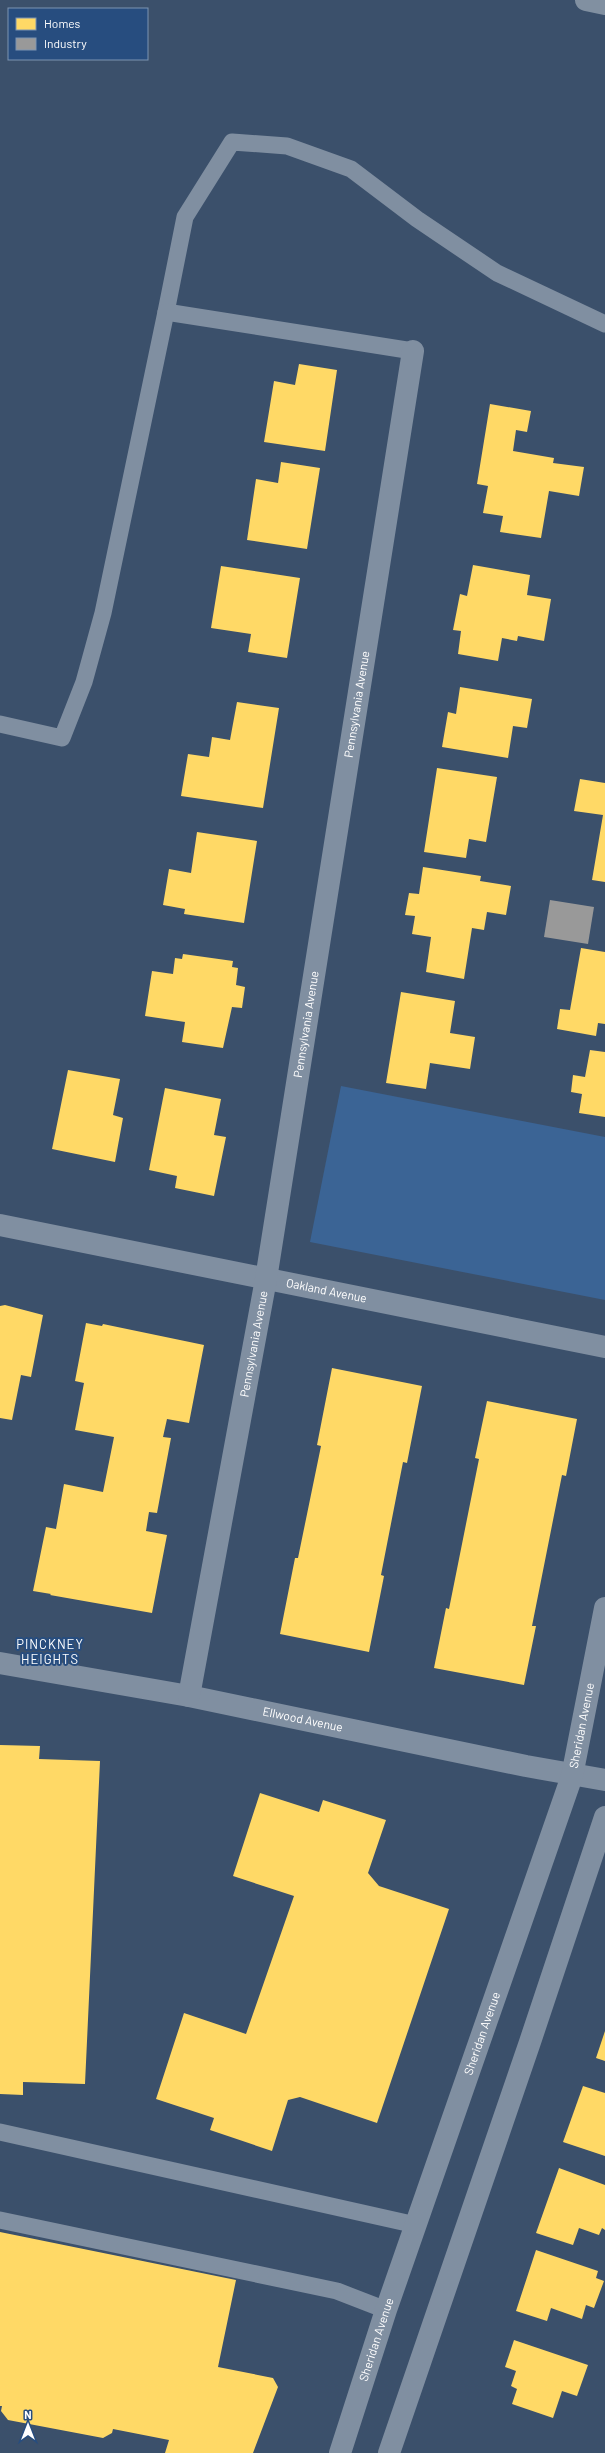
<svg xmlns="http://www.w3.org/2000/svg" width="605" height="2453" viewBox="0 0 605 2453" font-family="Barlow,sans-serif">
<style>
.green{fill:#3b6495}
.homes{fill:#ffd966}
.industry{fill:#999}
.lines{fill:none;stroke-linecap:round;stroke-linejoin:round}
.service{stroke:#808fa1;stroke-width:17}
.minor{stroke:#808fa1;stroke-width:22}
.tertiary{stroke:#808fa1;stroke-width:22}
.motorway{stroke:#8190a1;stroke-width:22}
.labels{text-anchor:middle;stroke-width:4;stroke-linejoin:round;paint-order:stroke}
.street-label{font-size:12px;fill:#fff;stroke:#274d7f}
.neighbourhood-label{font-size:13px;letter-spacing:1px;fill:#fff;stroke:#274d7f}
</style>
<rect width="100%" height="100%" fill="#3b506b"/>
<polygon class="green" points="341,1086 605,1137 605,1300 310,1242"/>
<g class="homes">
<polygon points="299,364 337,370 325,451 264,442 274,381 295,385"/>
<polygon points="490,404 531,411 527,432 516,430 513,451 554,458 553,463 584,467 579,496 549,491 541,538 500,532 503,516 483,513 488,486 477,484"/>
<polygon points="281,462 320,468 307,549 247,540 256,479 278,483"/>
<polygon points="473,565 530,575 527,595 551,599 544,641 518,636 517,641 502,638 498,661 458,654 461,631 453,630 460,594 467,596"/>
<polygon points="221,566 300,578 287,658 248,652 251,634 211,628"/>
<polygon points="460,687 532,699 527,728 513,726 508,758 442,747 448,712 456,714"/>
<polygon points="237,702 279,708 263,808 181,796 188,754 209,757 212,737 230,740"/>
<polygon points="437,768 497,777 486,842 469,839 466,858 424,852"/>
<polygon points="580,779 605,783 605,882 592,880 603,815 574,811"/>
<polygon points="197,832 257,841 244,923 184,914 185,909 163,905 169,869 191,873"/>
<polygon points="423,867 481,876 480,881 511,886 506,915 487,912 484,930 472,928 464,979 426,972 431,937 412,934 415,916 405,915 409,893 419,894"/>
<polygon points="581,948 605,952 605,1024 598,1023 596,1036 557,1029 560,1009 570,1010"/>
<polygon points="183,954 233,961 232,967 238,968 236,985 245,987 242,1008 232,1007 223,1048 182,1042 185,1022 145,1016 152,971 173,974 175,958 182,959"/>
<polygon points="401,992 455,1001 450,1033 475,1037 470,1069 430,1063 426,1089 386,1083"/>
<polygon points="590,1050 605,1052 605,1117 579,1113 582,1094 571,1092 573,1075 585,1077"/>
<polygon points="68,1070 120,1079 113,1115 123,1118 115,1162 52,1149"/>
<polygon points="165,1088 221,1099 214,1135 226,1137 214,1196 175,1188 177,1176 149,1170"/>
<polygon points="5,1305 43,1315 31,1377 21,1375 12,1420 0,1418 0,1306"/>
<polygon points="86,1323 102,1326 103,1324 204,1345 189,1423 167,1419 163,1437 171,1438 157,1513 149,1512 146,1531 167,1535 152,1613 50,1595 51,1594 33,1591 46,1527 56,1529 64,1484 103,1492 114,1437 75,1430 84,1383 75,1381"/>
<polygon points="332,1368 422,1386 407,1463 403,1462 381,1575 384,1576 369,1652 280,1634 295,1558 298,1558 321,1446 317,1445"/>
<polygon points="487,1401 577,1419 566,1476 562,1475 532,1626 536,1626 524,1685 434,1668 446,1608 449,1609 479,1459 475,1458"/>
<polygon points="0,1745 40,1746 39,1759 100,1761 85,2084 23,2082 23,2095 0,2094"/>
<polygon points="260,1793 319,1812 323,1800 386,1820 368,1873 379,1886 449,1909 377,2123 300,2097 288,2100 272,2151 210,2130 214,2118 156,2099 184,2013 246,2034 294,1896 233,1876"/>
<polygon points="605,2031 605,2061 596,2058"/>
<polygon points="583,2086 605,2093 605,2156 563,2142"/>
<polygon points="559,2168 605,2185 605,2230 602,2228 599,2235 579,2228 573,2245 536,2233"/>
<polygon points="0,2232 236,2280 218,2367 273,2378 278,2387 253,2453 165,2453 169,2440 113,2429 112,2433 103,2438 8,2420 1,2411 2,2406 0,2406"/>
<polygon points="536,2250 598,2271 596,2278 604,2281 594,2308 586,2305 582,2319 551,2308 547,2321 516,2311"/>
<polygon points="514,2340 588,2365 577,2396 562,2391 553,2418 512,2404 517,2389 511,2386 516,2371 505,2367"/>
</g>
<polygon class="industry" points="550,900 594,907 588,944 544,937"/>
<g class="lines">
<g class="service">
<polyline points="166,312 185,217 232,142 287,146 351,169 417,219 497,273 605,324"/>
<polyline points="0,724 62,738 84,682 103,613 166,312 413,351"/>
<polyline points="0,2132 416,2225"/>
<polyline points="0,2220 337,2291 386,2310"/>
</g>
<g class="minor">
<path id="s1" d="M0 1225 605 1347"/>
<path id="s2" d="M0 1663 189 1696 526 1766 605 1780"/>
<path id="s3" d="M189 1696 266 1279 413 351"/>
</g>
<g class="tertiary">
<path id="s4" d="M340 2453 386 2310 572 1776 605 1608"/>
<polyline points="389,2453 530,2042 605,1817"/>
</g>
<polyline class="motorway" points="586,0 605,4"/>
</g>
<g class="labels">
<g class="street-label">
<text dy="4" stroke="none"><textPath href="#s3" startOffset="1006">Pennsylvania Avenue</textPath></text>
<text dy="4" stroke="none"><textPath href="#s3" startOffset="682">Pennsylvania Avenue</textPath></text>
<text dy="4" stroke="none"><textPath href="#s1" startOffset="333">Oakland Avenue</textPath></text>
<text dy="4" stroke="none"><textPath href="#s3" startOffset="358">Pennsylvania Avenue</textPath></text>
<text dy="4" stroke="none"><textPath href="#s2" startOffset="308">Ellwood Avenue</textPath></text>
<text dy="4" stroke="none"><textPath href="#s4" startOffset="767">Sheridan Avenue</textPath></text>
<text dy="4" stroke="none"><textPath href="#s4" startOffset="443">Sheridan Avenue</textPath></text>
<text dy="4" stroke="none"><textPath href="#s4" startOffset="119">Sheridan Avenue</textPath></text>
</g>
<g class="neighbourhood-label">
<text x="50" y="1649">PINCKNEY<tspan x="50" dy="15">HEIGHTS</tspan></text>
</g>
</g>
<rect x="8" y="8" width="140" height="52" fill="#274d7f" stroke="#7d94b2"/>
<rect x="16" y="18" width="20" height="12" fill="#ffd966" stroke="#7d94b2"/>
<text x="44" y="28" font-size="12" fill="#ffffff">Homes</text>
<rect x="16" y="38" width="20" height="12" fill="#999999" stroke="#7d94b2"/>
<text x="44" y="48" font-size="12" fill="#ffffff">Industry</text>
<g transform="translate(28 2425)" stroke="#274d7f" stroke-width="3" paint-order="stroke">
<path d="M0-3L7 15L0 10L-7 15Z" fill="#ffffff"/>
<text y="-6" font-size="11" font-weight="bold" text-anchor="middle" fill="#ffffff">N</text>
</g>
</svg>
